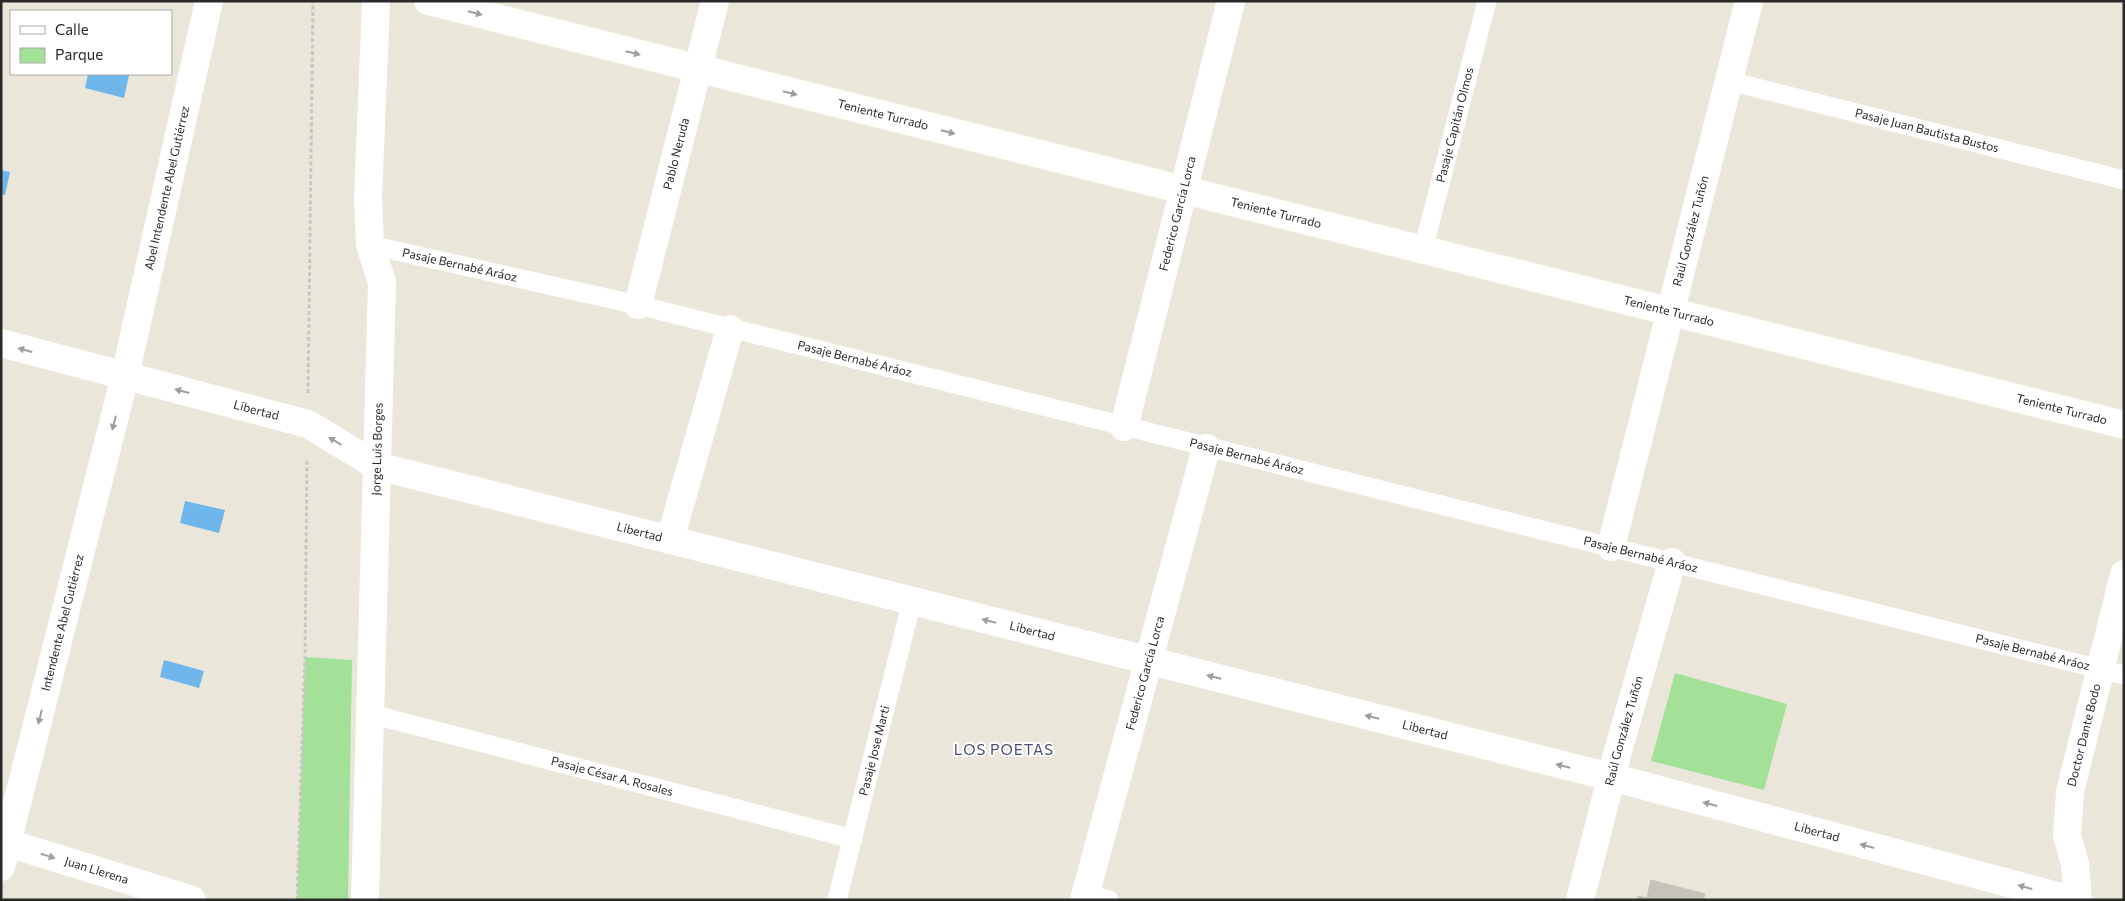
<svg xmlns="http://www.w3.org/2000/svg" width="2125" height="901" viewBox="0 0 2125 901" font-family="Commissioner,sans-serif">
<style>
.green{fill:#a4e198}
.water{fill:#6fb6eb}
.building{fill:#c6c3ba;stroke:#c6c2b4}
.lines{fill:none;stroke-linecap:round;stroke-linejoin:round}
.path{stroke:#c7c7c7;stroke-width:3;stroke-dasharray:4 2.5;stroke-linecap:butt}
.lane{stroke:#fff;stroke-width:19}
.street{stroke:#fff;stroke-width:28}
.oneway{fill:#9f9f9f}
.labels{text-anchor:middle;stroke-width:4;stroke-linejoin:round;paint-order:stroke}
.street-label{font-size:12px;fill:#292929;stroke:#fff}
.quarter-label{font-size:15px;letter-spacing:1px;fill:#4a4b78;stroke:#fff}
</style>
<rect width="100%" height="100%" fill="#ebe6da"/>
<g class="green">
<polygon points="305,657 352,660 348,900 297,900"/>
<polygon points="1675,673 1787,704 1764,790 1651,761"/>
</g>
<g class="water">
<polygon points="88,74 129,75 124,98 85,88"/>
<polygon points="1,170 10,172 5,195 1,194"/>
<polygon points="185,501 225,510 219,533 180,523"/>
<polygon points="164,660 204,671 199,688 160,677"/>
</g>
<polygon class="building" points="1651,880 1705,894 1703,900 1637,900 1638,896 1647,898"/>
<g class="lines">
<g class="path">
<polyline points="308,393 313,1"/>
<polyline points="297,900 305,657 307,459"/>
</g>
<g class="lane">
<path id="s1" d="M1729 81 2124 180"/>
<path id="s2" d="M370 245 638 305 2124 675"/>
<path id="s3" d="M1423 250 1487 1"/>
<path id="s4" d="M371 714 853 839"/>
<polyline points="1086,894 1109,900"/>
<path id="s5" d="M837 900 912 601"/>
</g>
<g class="street">
<path id="s6" d="M428 1 2124 425"/>
<path id="s7" d="M638 305 715 1"/>
<path id="s8" d="M1 343 308 424 377 466 1611 777 2072 900"/>
<path id="s9" d="M1124 427 1231 1"/>
<polyline points="670,540 730,329"/>
<path id="s10" d="M1611 547 1749 1"/>
<path id="s11" d="M1 841 192 900"/>
<path id="s12" d="M1 867 125 376 209 1"/>
<path id="s13" d="M365 900 382 282 370 245 368 199 376 1"/>
<path id="s14" d="M1084 900 1206 448"/>
<path id="s15" d="M1580 900 1618 751 1672 562"/>
<path id="s16" d="M2078 900 2075 864 2067 835 2070 792 2124 574"/>
</g>
</g>
<defs><path id="oneway-solid" d="M-6-.8H1V-3.2L6.5 0L1 3.2V.8H-6Z" transform="scale(1.25)"/></defs>
<g class="oneway">
<use href="#oneway-solid" transform="translate(475 13) rotate(14)"/>
<use href="#oneway-solid" transform="translate(633 53) rotate(14)"/>
<use href="#oneway-solid" transform="translate(790 93) rotate(14)"/>
<use href="#oneway-solid" transform="translate(948 132) rotate(14)"/>
<use href="#oneway-solid" transform="translate(25 350) rotate(-165)"/>
<use href="#oneway-solid" transform="translate(182 391) rotate(-165)"/>
<use href="#oneway-solid" transform="translate(114 423) rotate(104)"/>
<use href="#oneway-solid" transform="translate(335 441) rotate(-149)"/>
<use href="#oneway-solid" transform="translate(989 621) rotate(-166)"/>
<use href="#oneway-solid" transform="translate(1214 677) rotate(-166)"/>
<use href="#oneway-solid" transform="translate(40 717) rotate(104)"/>
<use href="#oneway-solid" transform="translate(1372 717) rotate(-166)"/>
<use href="#oneway-solid" transform="translate(1563 766) rotate(-166)"/>
<use href="#oneway-solid" transform="translate(1710 804) rotate(-165)"/>
<use href="#oneway-solid" transform="translate(1867 846) rotate(-165)"/>
<use href="#oneway-solid" transform="translate(48 856) rotate(18)"/>
<use href="#oneway-solid" transform="translate(2025 887) rotate(-165)"/>
</g>
<g class="labels">
<g class="street-label">
<text dy="4" stroke="none"><textPath href="#s6" startOffset="469">Teniente Turrado</textPath></text>
<text dy="4" stroke="none"><textPath href="#s3" startOffset="129">Pasaje Capitán Olmos</textPath></text>
<text dy="4" stroke="none"><textPath href="#s1" startOffset="204">Pasaje Juan Bautista Bustos</textPath></text>
<text dy="4" stroke="none"><textPath href="#s7" startOffset="156">Pablo Neruda</textPath></text>
<text dy="4" stroke="none"><textPath href="#s12" startOffset="699">Abel Intendente Abel Gutiérrez</textPath></text>
<text dy="4" stroke="none"><textPath href="#s6" startOffset="874">Teniente Turrado</textPath></text>
<text dy="4" stroke="none"><textPath href="#s9" startOffset="220">Federico García Lorca</textPath></text>
<text dy="4" stroke="none"><textPath href="#s10" startOffset="326">Raúl González Tuñón</textPath></text>
<text dy="4" stroke="none"><textPath href="#s2" startOffset="92">Pasaje Bernabé Aráoz</textPath></text>
<text dy="4" stroke="none"><textPath href="#s6" startOffset="1279">Teniente Turrado</textPath></text>
<text dy="4" stroke="none"><textPath href="#s2" startOffset="498">Pasaje Bernabé Aráoz</textPath></text>
<text dy="4" stroke="none"><textPath href="#s6" startOffset="1684">Teniente Turrado</textPath></text>
<text dy="4" stroke="none"><textPath href="#s8" startOffset="264">Libertad</textPath></text>
<text dy="4" stroke="none"><textPath href="#s13" startOffset="451">Jorge Luis Borges</textPath></text>
<text dy="4" stroke="none"><textPath href="#s2" startOffset="902">Pasaje Bernabé Aráoz</textPath></text>
<text dy="4" stroke="none"><textPath href="#s8" startOffset="669">Libertad</textPath></text>
<text dy="4" stroke="none"><textPath href="#s2" startOffset="1308">Pasaje Bernabé Aráoz</textPath></text>
<text dy="4" stroke="none"><textPath href="#s12" startOffset="252">Intendente Abel Gutiérrez</textPath></text>
<text dy="4" stroke="none"><textPath href="#s8" startOffset="1074">Libertad</textPath></text>
<text dy="4" stroke="none"><textPath href="#s2" startOffset="1712">Pasaje Bernabé Aráoz</textPath></text>
<text dy="4" stroke="none"><textPath href="#s14" startOffset="235">Federico García Lorca</textPath></text>
<text dy="4" stroke="none"><textPath href="#s15" startOffset="175">Raúl González Tuñón</textPath></text>
<text dy="4" stroke="none"><textPath href="#s8" startOffset="1479">Libertad</textPath></text>
<text dy="4" stroke="none"><textPath href="#s16" startOffset="168">Doctor Dante Bodo</textPath></text>
<text dy="4" stroke="none"><textPath href="#s5" startOffset="154">Pasaje Jose Marti</textPath></text>
<text dy="4" stroke="none"><textPath href="#s4" startOffset="249">Pasaje César A. Rosales</textPath></text>
<text dy="4" stroke="none"><textPath href="#s8" startOffset="1884">Libertad</textPath></text>
<text dy="4" stroke="none"><textPath href="#s11" startOffset="100">Juan Llerena</textPath></text>
</g>
<g class="quarter-label">
<text x="1004" y="755">LOS POETAS</text>
</g>
</g>
<rect width="2125" height="901" fill="none" stroke="#292929" stroke-width="5"/>
<rect x="10" y="10" width="162" height="65" fill="#ffffff" stroke="#a9a9a9"/>
<rect x="20" y="26" width="25" height="8" fill="#ffffff" stroke="#a9a9a9"/>
<text x="55" y="35" font-size="15" fill="#292929">Calle</text>
<rect x="20" y="48" width="25" height="15" fill="#a4e198" stroke="#a9a9a9"/>
<text x="55" y="60" font-size="15" fill="#292929">Parque</text>
</svg>
